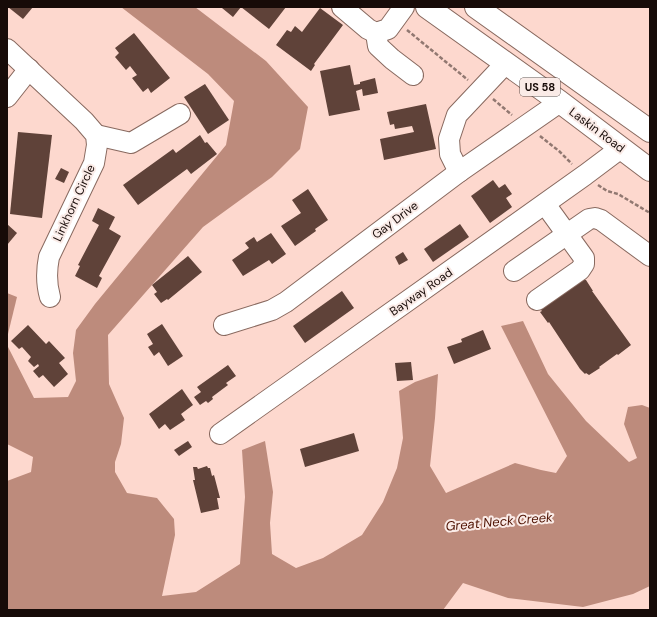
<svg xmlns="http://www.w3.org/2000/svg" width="657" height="617" viewBox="0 0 657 617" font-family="'DM Sans',sans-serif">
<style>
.water{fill:#bd8b7c}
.building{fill:#5f4239}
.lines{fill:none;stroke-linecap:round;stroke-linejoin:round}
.minor-casing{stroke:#88695f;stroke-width:22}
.major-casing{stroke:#88695f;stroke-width:24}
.path{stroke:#917871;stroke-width:2.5;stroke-dasharray:4 2;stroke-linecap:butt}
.minor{stroke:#fff;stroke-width:20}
.major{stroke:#fff;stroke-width:22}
.labels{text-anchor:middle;stroke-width:4;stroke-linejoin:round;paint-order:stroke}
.shield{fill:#faebe7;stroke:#5b4e4b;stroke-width:1}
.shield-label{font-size:11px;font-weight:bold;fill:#170b08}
.street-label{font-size:12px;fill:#170b08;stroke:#faebe7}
.water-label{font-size:13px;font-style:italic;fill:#4e1100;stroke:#faebe7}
</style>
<rect width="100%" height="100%" fill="#fdd8ce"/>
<g class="water">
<polygon points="121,7 195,7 266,61 308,107 300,149 272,177 203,227 108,335 109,384 124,418 121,444 115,462 115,472 127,493 157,498 174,519 175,535 162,596 196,592 240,564 245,497 242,450 265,441 273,492 270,523 272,554 296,568 323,558 362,535 383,502 397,468 403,438 399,391 415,382 438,374 435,418 430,466 446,493 515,463 541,470 556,473 567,456 501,326 523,321 548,374 586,421 629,462 637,458 624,424 628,407 642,405 650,408 650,586 633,594 583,607 508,598 463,583 443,610 7,610 7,481 31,472 33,457 7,444 7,345 34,398 68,397 76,381 73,353 76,330 95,304 226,145 234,101 208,74"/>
<polygon points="7,293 17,297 7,338"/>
</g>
<g class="building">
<polygon points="8,7 33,7 23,19"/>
<polygon points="223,7 286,7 269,29 241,7 233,17 222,8"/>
<polygon points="320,8 343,25 314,64 315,65 311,71 276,45 287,30 291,32 295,26 302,32"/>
<polygon points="134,33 170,78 151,93 148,88 143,92 132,78 137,75 130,66 126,70 115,57 119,53 115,48"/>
<polygon points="350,65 354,85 360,84 360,82 375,78 378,93 363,96 362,89 356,91 360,110 329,116 320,71"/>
<polygon points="205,84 229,120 208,134 184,97"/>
<polygon points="426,104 436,149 384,160 380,139 414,132 412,126 395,129 394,124 390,125 387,112"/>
<polygon points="18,132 52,135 42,218 10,214"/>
<polygon points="200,135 205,143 207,142 217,154 191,174 187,169 138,205 123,185 173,149 176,153"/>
<polygon points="61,168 69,172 64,183 55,179"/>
<polygon points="493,180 499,188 505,184 512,194 506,198 512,207 490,223 471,196"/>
<polygon points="308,189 328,220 315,229 316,231 295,246 281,226 301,213 292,200"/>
<polygon points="98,208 115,217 109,229 121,236 99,276 102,278 97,288 75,276 80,266 78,265 99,225 92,221"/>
<polygon points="7,224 17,233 7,245"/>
<polygon points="460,224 469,237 433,262 424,249"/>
<polygon points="271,233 286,254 272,264 269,260 243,276 232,260 249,248 245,243 254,237 257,242"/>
<polygon points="403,252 408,260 399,265 395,257"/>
<polygon points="188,256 202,272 168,300 167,299 161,303 154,294 157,292 152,285"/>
<polygon points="580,279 586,280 593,291 592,291 631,345 618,355 617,354 599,367 600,368 589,375 586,373 585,374 580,369 549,322 548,323 540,312 542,311 540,309"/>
<polygon points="342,291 354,308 305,343 293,326"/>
<polygon points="162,324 183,356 168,366 159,352 154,356 148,347 153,344 147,334"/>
<polygon points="28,325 46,344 49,341 65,358 59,363 68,374 54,387 43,375 39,378 33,371 39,366 38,364 34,367 28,361 31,357 22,347 19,349 11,341"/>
<polygon points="483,330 491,349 454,364 447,347 462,342 461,339"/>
<polygon points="411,362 413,380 397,381 395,363"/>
<polygon points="228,365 236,376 226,383 228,385 212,397 213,399 208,403 206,401 200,405 194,397 201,392 197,387"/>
<polygon points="182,389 193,405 181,414 185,420 170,430 165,424 159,429 149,414"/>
<polygon points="354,433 359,451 305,467 300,449"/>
<polygon points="188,441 192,447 179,456 174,450"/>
<polygon points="207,466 208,468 210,468 212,476 214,475 220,498 217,498 219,509 201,513 193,480 195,480 193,467 197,467 198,469"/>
</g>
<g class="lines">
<defs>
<g id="minor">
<polyline points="342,7 368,29 376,33 388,29 404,7"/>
<polyline points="376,33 378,46 392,59 413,75"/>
<path d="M7 49 84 121 96 135 97 145 94 163 49 257C46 272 46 283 50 297"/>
<polyline points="7,97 29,69"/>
<polyline points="96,135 131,143 180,114"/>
<polyline points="459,172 450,154 449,139 457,115 506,63"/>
<polyline points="514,271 589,219 595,218 601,220 650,256"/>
<polyline points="537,300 580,270 584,264 584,258 545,204"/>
<polyline points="224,325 272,310 286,302 459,172 560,102"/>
<polyline points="220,434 585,175 621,148"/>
</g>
<g id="major">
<polyline points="427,7 560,102 650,170"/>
<polyline points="476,7 650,131"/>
</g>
</defs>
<use href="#minor" class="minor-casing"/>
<use href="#major" class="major-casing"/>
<g class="path">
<polyline points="407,30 468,80"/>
<polyline points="493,99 512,115"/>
<polyline points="540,136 559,151 572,164"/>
<polyline points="598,185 607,191 618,194 650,213"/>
</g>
<use href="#minor" class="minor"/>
<use href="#major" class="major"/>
</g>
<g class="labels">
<rect class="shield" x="520" y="78" width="40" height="18" rx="3"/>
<g class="shield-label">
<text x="540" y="91">US 58</text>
</g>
<g class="street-label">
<text transform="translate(597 130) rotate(37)" y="4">Laskin Road</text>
<text transform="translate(74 203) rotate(-65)" y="4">Linkhorn Circle</text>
<text transform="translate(395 220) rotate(-37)" y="4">Gay Drive</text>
<text transform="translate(421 292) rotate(-35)" y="4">Bayway Road</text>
</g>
<g class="water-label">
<text transform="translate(499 521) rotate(-5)" y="5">Great Neck Creek</text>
</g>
</g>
<rect width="657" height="617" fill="none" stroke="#170b08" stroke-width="16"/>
</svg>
